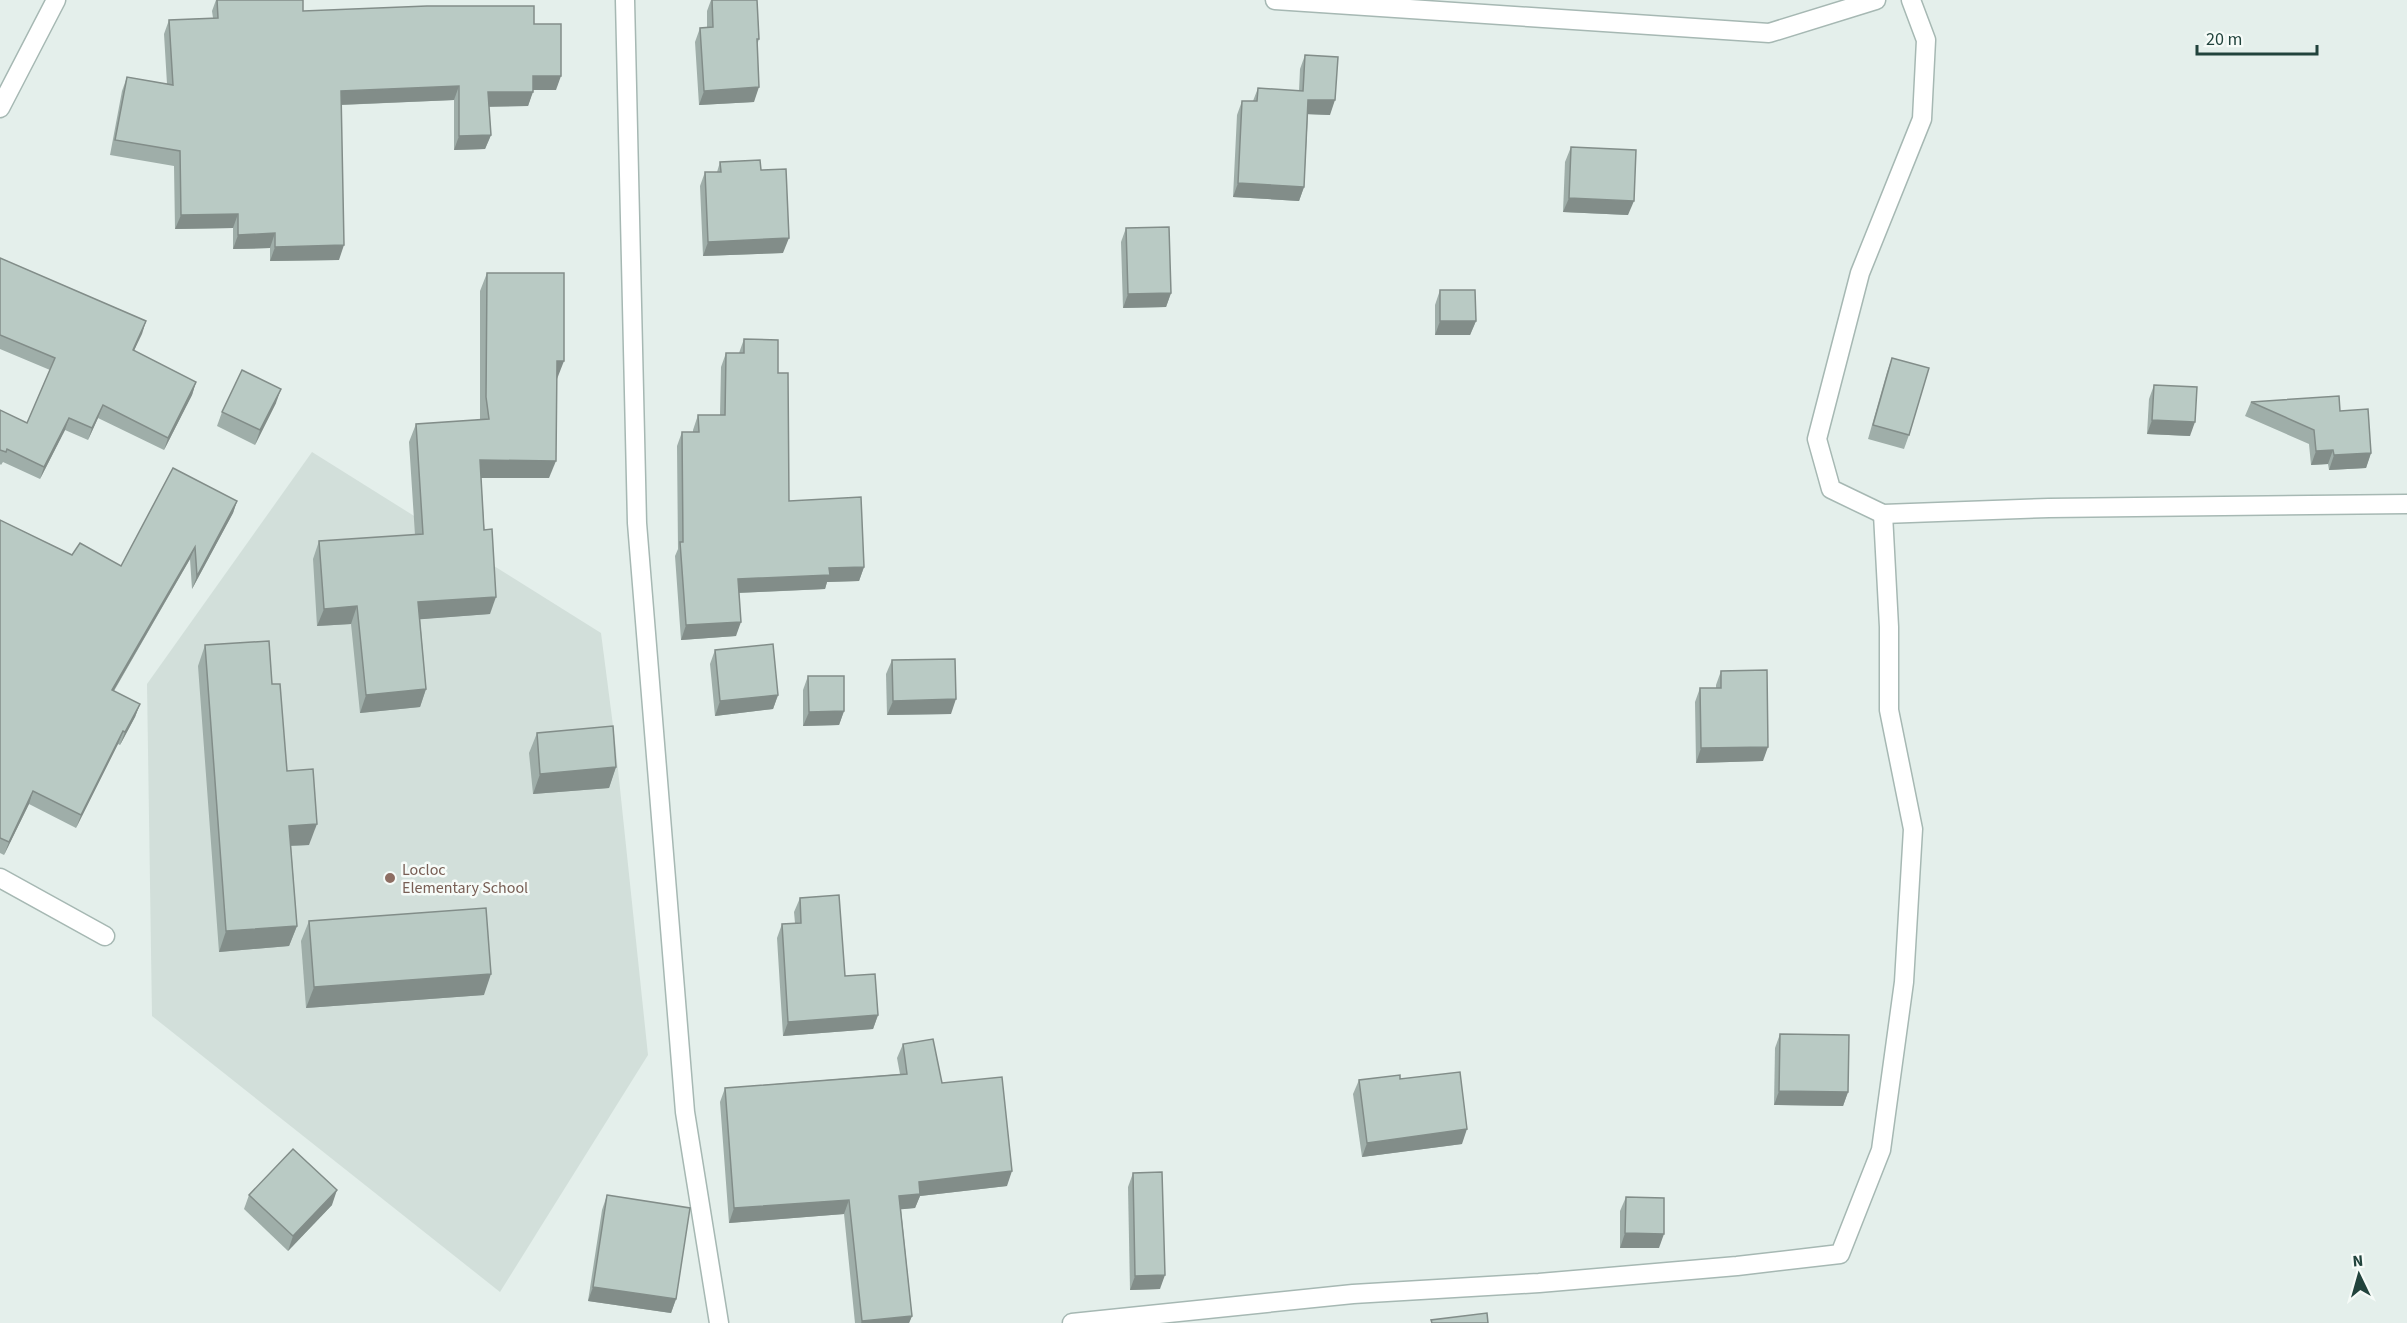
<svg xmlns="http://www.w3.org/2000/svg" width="2407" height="1323" viewBox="0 0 2407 1323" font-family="'Source Sans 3',sans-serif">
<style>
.built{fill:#d2dfda}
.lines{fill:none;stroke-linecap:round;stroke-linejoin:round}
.minor-casing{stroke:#a6b8b3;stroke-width:21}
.minor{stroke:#fff;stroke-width:18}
.wall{fill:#9faea9}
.shaded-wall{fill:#828d89}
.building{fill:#b9cac4;stroke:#828d89;stroke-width:1.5}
.education-dot{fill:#8d6e63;stroke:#f6fbf8;stroke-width:2}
.labels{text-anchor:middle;stroke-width:5;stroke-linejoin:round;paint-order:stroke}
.education-label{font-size:16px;fill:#785e54;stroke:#f6fbf8;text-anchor:start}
</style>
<rect width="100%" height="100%" fill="#e4efeb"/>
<polygon class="built" points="312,452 601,633 615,741 648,1055 500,1292 152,1016 147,684"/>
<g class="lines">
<defs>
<g id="minor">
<polyline points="625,0 637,523 685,1112 719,1323"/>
<polyline points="1275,0 1769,33 1876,0"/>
<polyline points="1911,0 1926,40 1922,119 1860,273 1817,439 1831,489 1883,514 2049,508 2407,504"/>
<polyline points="0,108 56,0"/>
<polyline points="0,878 105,936"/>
<polyline points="1072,1323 1353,1294 1539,1283 1737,1266 1840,1254 1881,1150 1904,982 1913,829 1889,710 1889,627 1883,514"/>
</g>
</defs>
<use href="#minor" class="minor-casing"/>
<use href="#minor" class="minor"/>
</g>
<g class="wall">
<polygon points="216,0 303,0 303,11 534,24 556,90 533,90 528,106 489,106 491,135 485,149 454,150 454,100 341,105 339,260 270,261 270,248 233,249 233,228 175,229 174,166 110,155 122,91 127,77 167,84 164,34 169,20 213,18 212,11"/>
<polygon points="711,0 757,0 759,39 757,45 754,102 699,105 695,42 700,28 707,28 707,11"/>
<polygon points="1305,55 1330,115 1308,114 1304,187 1299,201 1233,197 1237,115 1242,101 1253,101 1258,88 1299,91 1300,69"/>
<polygon points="1571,147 1628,215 1563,212 1565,162"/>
<polygon points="720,162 783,253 703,256 700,186 705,172 717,172"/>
<polygon points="1126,228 1171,293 1166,307 1123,308 1121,242"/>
<polygon points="0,258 146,321 134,351 196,382 192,395 164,450 98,418 88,440 65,430 40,479 3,462 1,465 0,464 0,410 27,423 50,370 0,349"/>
<polygon points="487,273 557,379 549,478 481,478 490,614 420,619 426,689 420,707 360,713 351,624 317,626 313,559 319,541 415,535 409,442 416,424 480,420 480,291"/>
<polygon points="1440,290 1476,321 1470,335 1435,335 1435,305"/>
<polygon points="744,339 778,373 789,501 864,567 859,581 827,582 825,589 739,593 736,636 681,640 675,556 678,549 677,446 682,432 693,432 693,430 698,415 720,415 721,367 726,353 739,353"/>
<polygon points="1892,358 1909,435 1904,449 1868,439 1887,372"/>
<polygon points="2154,385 2190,436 2147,434 2149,399"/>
<polygon points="2251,402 2340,411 2371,453 2366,468 2329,470 2328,464 2311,465 2309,444 2245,416"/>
<polygon points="276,403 255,445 217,426 222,412"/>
<polygon points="237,501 233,513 192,589 190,559 114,691 140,704 135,717 120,745 118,744 76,828 29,804 4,855 0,853 0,520 72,555 121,566"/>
<polygon points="205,645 272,684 287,771 309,845 291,846 297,926 289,946 219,952 198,666"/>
<polygon points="715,650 778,695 773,709 715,716 710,664"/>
<polygon points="892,660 951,714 887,715 886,674"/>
<polygon points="1721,671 1763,761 1696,763 1695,702 1700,688 1716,688 1716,685"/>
<polygon points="808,676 844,711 839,725 803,726 803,690"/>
<polygon points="537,733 616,767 609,788 533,794 529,753"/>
<polygon points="800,898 845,976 878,1015 873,1029 783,1036 777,938 782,924 795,923 794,912"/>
<polygon points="309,921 484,995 306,1008 301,941"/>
<polygon points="1780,1034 1848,1092 1843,1106 1774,1105 1775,1048"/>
<polygon points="903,1044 942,1083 1007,1186 920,1196 915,1208 901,1209 912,1316 909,1323 855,1323 844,1214 729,1223 720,1102 725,1088 900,1074 897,1058"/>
<polygon points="1400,1079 1462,1144 1362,1157 1353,1094 1359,1080"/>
<polygon points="1133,1173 1160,1289 1130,1290 1128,1187"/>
<polygon points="249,1195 332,1205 288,1251 244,1209"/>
<polygon points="607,1195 676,1299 671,1313 588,1301 602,1210"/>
<polygon points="1626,1197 1659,1248 1620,1248 1620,1211"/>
</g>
<g class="shaded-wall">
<polygon points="533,76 561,76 556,90 528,90"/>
<polygon points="459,86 454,100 336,105 341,91"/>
<polygon points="759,87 754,102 699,105 704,91"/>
<polygon points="488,92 533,92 528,106 483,107"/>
<polygon points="1308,100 1335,100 1330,115 1303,114"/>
<polygon points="491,135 485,149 454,150 459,136"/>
<polygon points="1238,183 1304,187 1299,201 1233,197"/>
<polygon points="1569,198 1634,201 1628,215 1563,212"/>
<polygon points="238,214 233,228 175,229 181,215"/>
<polygon points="275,233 270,248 233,249 238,235"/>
<polygon points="789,238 783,253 703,256 708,242"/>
<polygon points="344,245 339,260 270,261 275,247"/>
<polygon points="1171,293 1166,307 1123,308 1128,294"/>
<polygon points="146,321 142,334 128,363 133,350"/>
<polygon points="1440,321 1476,321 1470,335 1435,335"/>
<polygon points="557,361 564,361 557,379"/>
<polygon points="196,382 192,395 164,450 168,438"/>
<polygon points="281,389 276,403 255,445 260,430"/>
<polygon points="103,405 98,418 88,440 92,428"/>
<polygon points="69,418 65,430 40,479 44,467"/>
<polygon points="2152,420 2195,422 2190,436 2147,434"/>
<polygon points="2333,450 2328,464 2311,465 2316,451"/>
<polygon points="2371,453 2366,468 2329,470 2334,455"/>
<polygon points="480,460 556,461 549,478 473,478"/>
<polygon points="237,501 233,513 192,589 197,576"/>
<polygon points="195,547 190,559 107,702 112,690"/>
<polygon points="864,567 859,581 827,582 825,589 733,593 738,579 829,568"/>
<polygon points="496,597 490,614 411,620 418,602"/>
<polygon points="357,606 351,624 317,626 324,609"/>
<polygon points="741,622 736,636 681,640 686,625"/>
<polygon points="426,689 420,707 360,713 366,695"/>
<polygon points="778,695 773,709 715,716 720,701"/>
<polygon points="956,699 951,714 887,715 893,701"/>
<polygon points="140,704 135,717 120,745 125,732"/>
<polygon points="844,711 839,725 803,726 809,712"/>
<polygon points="123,731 118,744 76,828 81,815"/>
<polygon points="1768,747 1763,761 1696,763 1701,748"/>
<polygon points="616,767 609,788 533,794 540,774"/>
<polygon points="33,791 29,804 4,855 9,842"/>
<polygon points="317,824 309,845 282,846 289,826"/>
<polygon points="297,926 289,946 219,952 226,931"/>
<polygon points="491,974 484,995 306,1008 314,987"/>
<polygon points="878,1015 873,1029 783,1036 788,1022"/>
<polygon points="1779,1091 1848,1092 1843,1106 1774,1105"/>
<polygon points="1467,1129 1462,1144 1362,1157 1367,1143"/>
<polygon points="1012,1171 1007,1186 920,1196 915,1208 894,1210 899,1196 919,1182"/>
<polygon points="337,1190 332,1205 288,1251 293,1236"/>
<polygon points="849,1200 844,1214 729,1223 734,1208"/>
<polygon points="1625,1233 1664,1234 1659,1248 1620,1248"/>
<polygon points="1165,1275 1160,1289 1130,1290 1135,1276"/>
<polygon points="593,1287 676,1299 671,1313 588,1301"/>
<polygon points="912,1316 909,1323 861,1323 862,1321"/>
</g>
<g class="building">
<polygon points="217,0 303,0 303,11 427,6 534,6 534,24 561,24 561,76 533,76 533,92 488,92 491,135 459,136 459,86 341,91 344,245 275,247 275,233 238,235 238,214 181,215 180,151 115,140 127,77 173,85 169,20 218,18"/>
<polygon points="712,0 757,0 759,39 757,39 759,87 704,91 700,28 713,27"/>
<polygon points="1305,55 1338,57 1335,100 1308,100 1304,187 1238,183 1242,101 1257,101 1258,88 1303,91"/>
<polygon points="1571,147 1636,150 1634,201 1569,198"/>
<polygon points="760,160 761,170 786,169 789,238 708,242 705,172 721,172 720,162"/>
<polygon points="1169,227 1171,293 1128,294 1126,228"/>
<polygon points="0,258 146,321 133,350 196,382 168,438 103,405 92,428 69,418 44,467 7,449 6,452 0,450 0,410 27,423 55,358 0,335"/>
<polygon points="487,273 564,273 564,361 557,361 556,461 480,460 484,530 492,529 496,597 418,602 426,689 366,695 357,606 324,609 319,541 423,534 416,424 489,419 486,397"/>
<polygon points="1440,290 1475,290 1476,321 1440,321"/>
<polygon points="744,339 778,340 778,373 788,373 789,501 861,497 864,567 829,568 830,575 738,579 741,622 686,625 680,542 683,542 682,432 699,432 698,415 725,415 726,353 744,353"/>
<polygon points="1892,358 1929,368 1909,435 1873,425"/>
<polygon points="242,370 281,389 260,430 222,412"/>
<polygon points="2154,385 2197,387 2195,422 2152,420"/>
<polygon points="2339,396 2340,411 2368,409 2371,453 2334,455 2333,450 2316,451 2314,430 2251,402"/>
<polygon points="173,468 237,501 197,576 195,547 112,690 140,704 125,732 123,731 81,815 33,791 9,842 0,838 0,520 72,555 80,543 121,566"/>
<polygon points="269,641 272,684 280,684 287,771 313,769 317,824 289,826 297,926 226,931 205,645"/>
<polygon points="773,644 778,695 720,701 715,650"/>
<polygon points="955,659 956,699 893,701 892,660"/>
<polygon points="1767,670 1768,747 1701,748 1700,688 1721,688 1721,671"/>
<polygon points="808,676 844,676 844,711 809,712"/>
<polygon points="613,726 616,767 540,774 537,733"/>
<polygon points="839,895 845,976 875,974 878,1015 788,1022 782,924 801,923 800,898"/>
<polygon points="486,908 491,974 314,987 309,921"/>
<polygon points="1780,1034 1849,1035 1848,1092 1779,1091"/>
<polygon points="933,1039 942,1083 1002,1077 1012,1171 919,1182 920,1194 899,1196 912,1316 862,1321 849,1200 734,1208 725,1088 907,1074 903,1044"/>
<polygon points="1460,1072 1467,1129 1367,1143 1359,1080 1400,1075 1400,1079"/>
<polygon points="293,1149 337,1190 293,1236 249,1195"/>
<polygon points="1162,1172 1165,1275 1135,1276 1133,1173"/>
<polygon points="607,1195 690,1208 676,1299 593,1287"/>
<polygon points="1626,1197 1664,1198 1664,1234 1625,1233"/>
<polygon points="1487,1313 1488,1323 1432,1323 1431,1320"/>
</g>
<circle class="education-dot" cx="390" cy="878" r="6"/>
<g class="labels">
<g class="education-label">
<text x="402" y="875">Locloc<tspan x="402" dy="18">Elementary School</tspan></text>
</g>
</g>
<g transform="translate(2359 1275) rotate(355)" stroke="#f6fbf8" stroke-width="4.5" paint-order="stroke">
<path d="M0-4.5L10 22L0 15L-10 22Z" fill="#21433c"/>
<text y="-9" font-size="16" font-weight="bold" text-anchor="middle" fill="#21433c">N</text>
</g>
<path d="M2197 45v9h120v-9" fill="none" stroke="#21433c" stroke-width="3"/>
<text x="2206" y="45" font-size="18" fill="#21433c" stroke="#f6fbf8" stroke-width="4.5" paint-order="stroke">20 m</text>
</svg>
